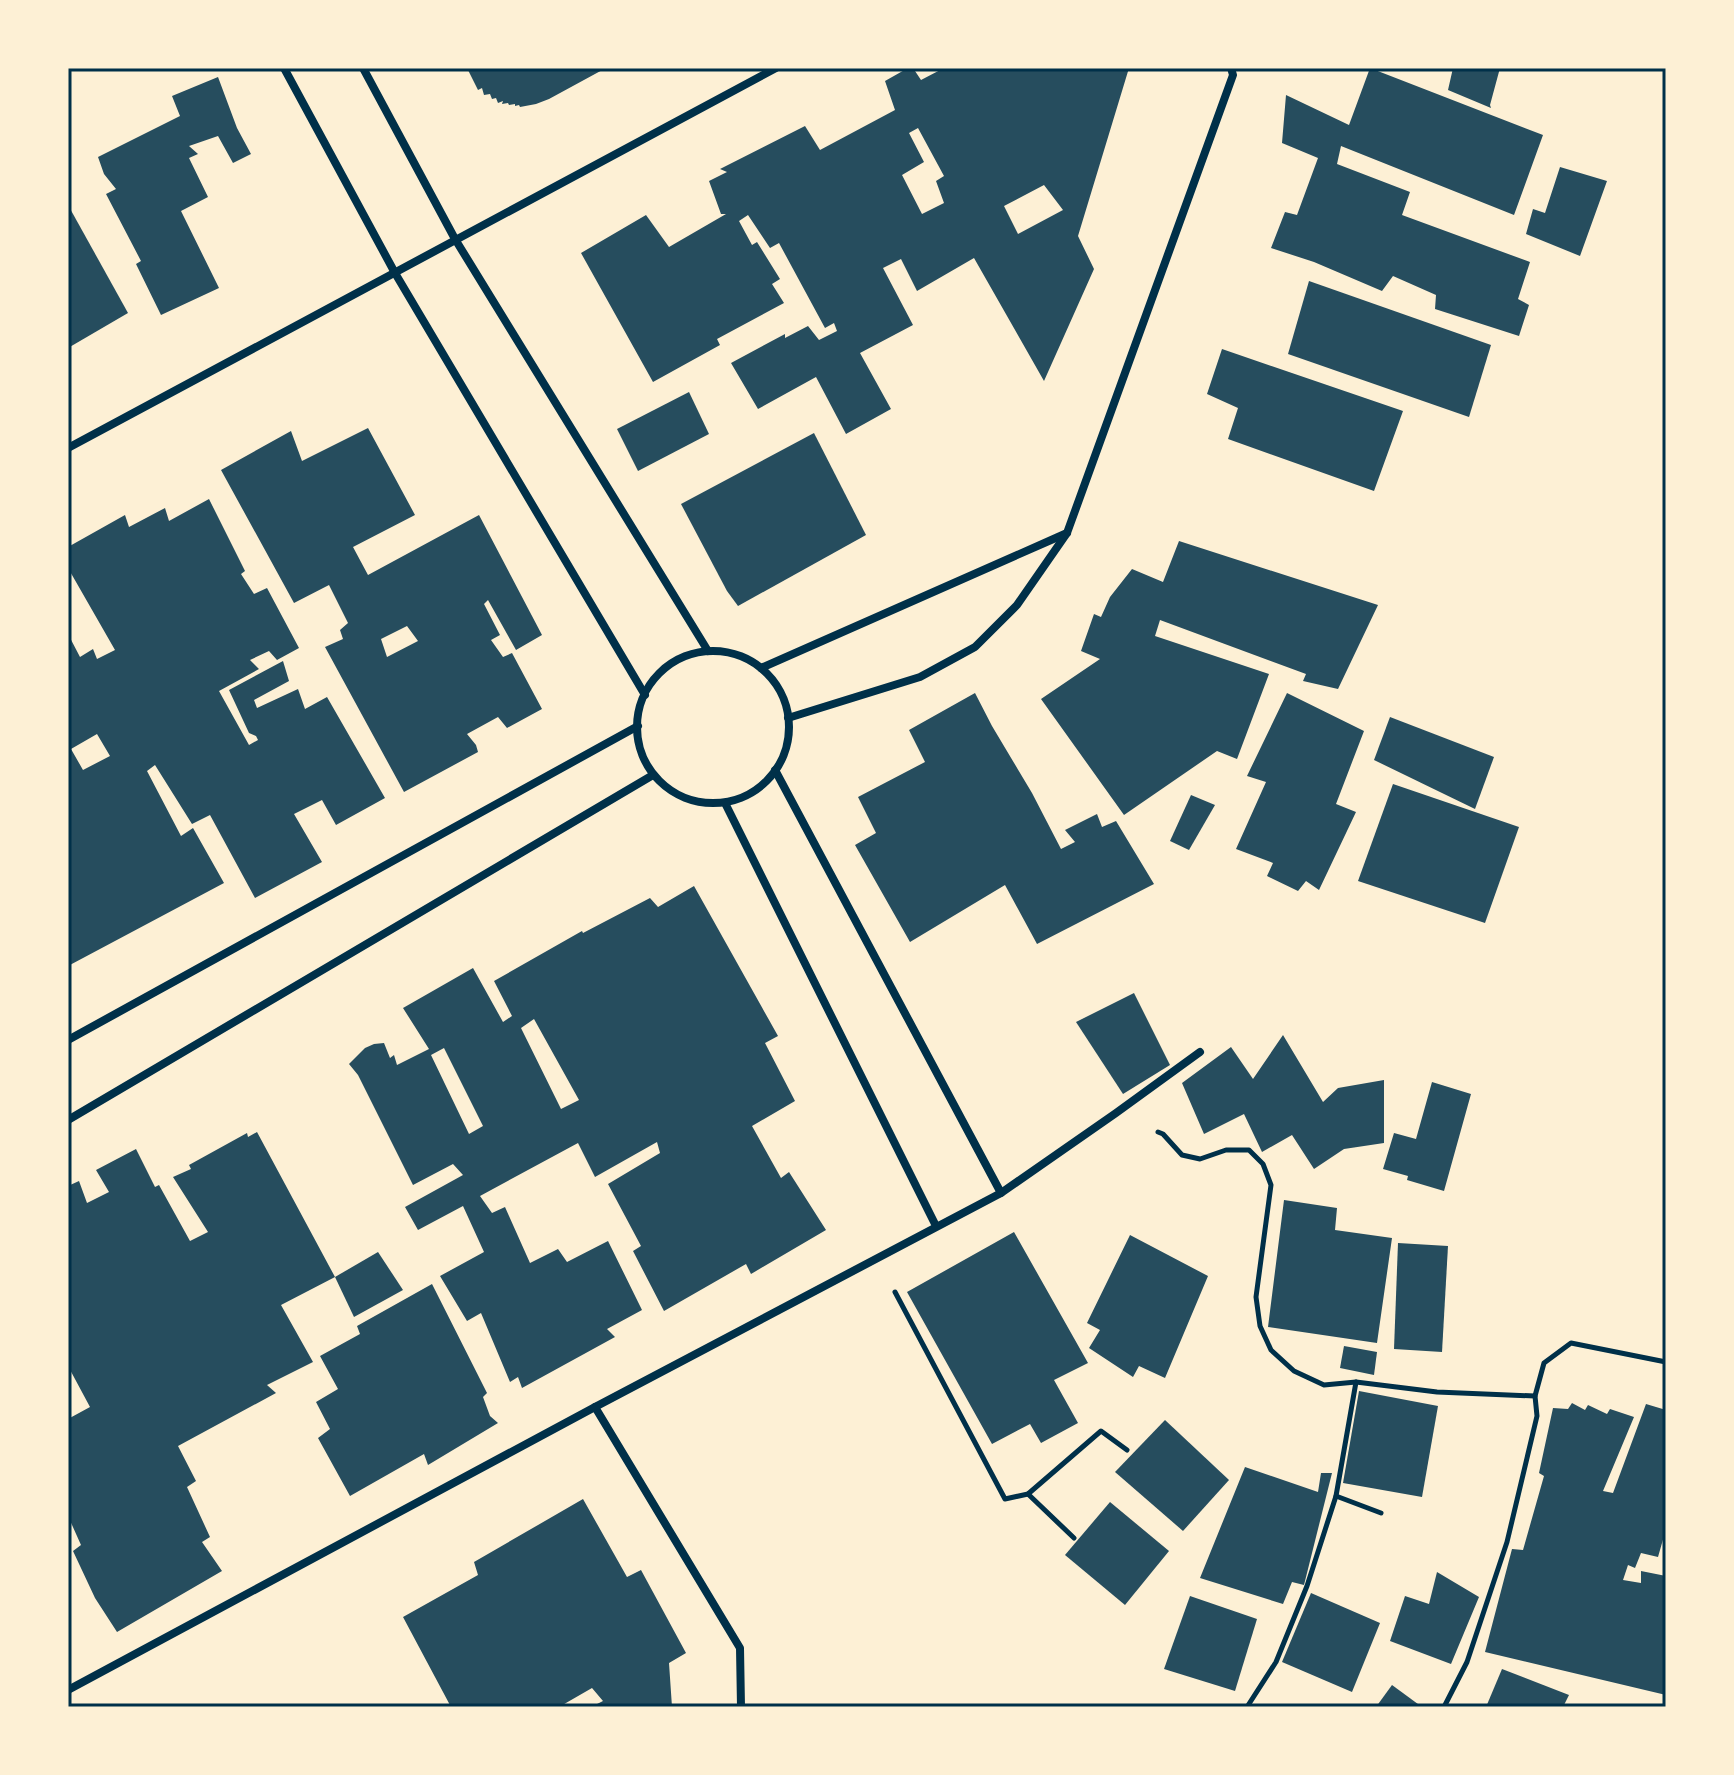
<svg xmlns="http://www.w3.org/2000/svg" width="1734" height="1775" viewBox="0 0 1734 1775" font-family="'IBM Plex Serif',serif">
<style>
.building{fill:#264d5e;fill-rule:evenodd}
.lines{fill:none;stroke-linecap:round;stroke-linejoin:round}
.path{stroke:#003049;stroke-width:5}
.minor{stroke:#003049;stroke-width:8}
.neatline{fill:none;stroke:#003049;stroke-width:3}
</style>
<rect width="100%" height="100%" fill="#fdf0d5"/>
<g class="building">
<polygon points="467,68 606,68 549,99 536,104 520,107 519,105 515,106 515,104 509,105 508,103 502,104 503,101 498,103 496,98 492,99 490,94 484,95 482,88 478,90"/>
<path d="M908 68H913L921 80 944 68H1129L1078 236 1094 269 1044 381 974 258 917 291 901 259 883 268 913 325 860 353 891 409 846 434 816 377 758 409 731 363 785 334V338L808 326 819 340 837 331 834 323 825 328 779 243 770 248 748 215 739 221 752 245 757 242 780 279 772 284 784 303 717 339 720 345 653 382 581 253 646 215 669 247 726 214H721L709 181 727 172 720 169 805 126 820 150 895 110 885 81ZM918 128 944 176 936 181 944 203 922 214 902 175 924 162 909 133ZM1044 185 1063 210 1018 234 1004 206Z"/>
<polygon points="1370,68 1543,135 1514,215 1341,146 1337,164 1410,192 1402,215 1530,262 1518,299 1529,305 1519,336 1435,309 1436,295 1393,276 1382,291 1314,262 1271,248 1285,212 1297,215 1318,158 1282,143 1286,95 1349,125"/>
<polygon points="1453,68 1500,68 1490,105 1491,108 1448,90"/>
<polygon points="218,77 237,128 251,154 233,163 218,136 189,146 198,154 189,158 208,197 181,211 219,288 161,315 136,264 141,261 106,194 116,189 104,174 98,157 180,116 172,96"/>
<polygon points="1560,167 1607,181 1580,256 1526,234 1533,209 1545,213"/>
<polygon points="68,205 128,313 68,348"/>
<polygon points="1309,281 1491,345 1469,417 1288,354"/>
<polygon points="1222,349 1403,411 1374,491 1228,439 1238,408 1207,394"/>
<polygon points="689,392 709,434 638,471 617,429"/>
<path d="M368 428 415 515 353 547 368 575 479 515 542 635 516 650 488 600 484 604 500 635 491 640 503 657 512 653 542 709 507 728 498 717 467 734 476 745 478 752 404 792 325 647 343 639 340 630 348 623 329 585 294 603 221 470 291 431 302 461ZM407 626 418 641 387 657 381 639Z"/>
<polygon points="814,433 866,535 738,606 727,591 681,504"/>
<path d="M209 499 245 571 241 574 254 594 267 588 299 648 277 660 269 651 250 660 259 669 219 691 249 745 258 740 256 736 249 733 229 690 283 661 289 681 254 700 257 708 298 689 305 709 327 697 385 798 336 825 322 800 294 814 322 862 255 898 210 815 192 824 155 765 147 771 181 836 193 828 224 883 68 966V634L80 657 93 649 97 659 115 650 68 568V547L125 515 129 527 165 508 169 521ZM97 734 110 756 83 770 71 749Z"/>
<polygon points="1179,541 1378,605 1338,689 1303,681 1306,674 1160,620 1155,636 1269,674 1237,759 1217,751 1124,815 1041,699 1100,659 1081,651 1094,614 1101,617 1110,597 1132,569 1163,582"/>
<polygon points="975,693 992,726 1032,793 1061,849 1075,842 1065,830 1097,814 1102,827 1116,821 1154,884 1037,944 1005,885 910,942 855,845 876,833 858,797 925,762 909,730"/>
<polygon points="1287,693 1364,731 1336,804 1356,812 1319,890 1306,881 1298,891 1267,876 1273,863 1236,849 1266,782 1247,776"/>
<polygon points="1390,717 1494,757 1475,809 1374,760"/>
<polygon points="1393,784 1519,827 1485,923 1358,881"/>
<polygon points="1191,795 1215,805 1189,850 1170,841"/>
<path d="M694 886 778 1036 765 1043 795 1101 752 1126 781 1178 789 1172 826 1230 751 1274 746 1264 664 1311 633 1251 641 1246 608 1184 660 1153 657 1142 595 1177 578 1143 480 1196 492 1213 505 1207 530 1263 558 1249 567 1262 608 1241 642 1310 607 1329 615 1337 522 1388 518 1377 510 1382 481 1313 467 1321 440 1276 484 1252 463 1206 418 1230 405 1207 463 1175 453 1164 413 1185 358 1075 349 1064 365 1048 374 1044 384 1043 390 1058 394 1055 397 1065 429 1049 403 1008 473 968 503 1022 512 1016 494 981 582 931 583 933 650 898 658 907ZM534 1019 579 1100 561 1109 521 1028ZM444 1048 483 1126 469 1134 431 1055Z"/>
<polygon points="1134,993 1170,1065 1123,1094 1076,1022"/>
<polygon points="1283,1035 1323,1102 1338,1088 1384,1080 1384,1143 1344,1149 1314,1169 1292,1135 1262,1152 1244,1114 1204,1134 1182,1083 1231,1047 1253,1079"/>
<polygon points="1432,1082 1471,1094 1444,1191 1407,1180 1408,1176 1383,1169 1394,1133 1416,1139"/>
<polygon points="257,1132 335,1277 281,1305 313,1362 267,1385 276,1393 178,1446 196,1481 187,1487 210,1537 202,1542 222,1571 117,1632 95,1598 73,1551 81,1545 68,1516 68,1419 90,1407 68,1366 68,1186 79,1181 87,1203 109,1192 96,1170 136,1149 155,1187 159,1185 190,1241 208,1232 173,1177 191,1169 189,1165 247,1133 248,1137"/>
<polygon points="1284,1200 1337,1208 1335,1230 1392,1238 1377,1343 1268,1327"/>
<polygon points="1014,1232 1088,1363 1054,1380 1078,1423 1041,1443 1030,1424 992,1444 907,1292"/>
<polygon points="1130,1235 1208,1276 1165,1378 1139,1366 1133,1377 1089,1348 1100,1330 1087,1323"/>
<polygon points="1398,1243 1448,1246 1442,1352 1394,1349"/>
<polygon points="378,1252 403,1290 354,1317 335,1277"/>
<polygon points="432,1284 487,1393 483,1397 490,1416 498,1423 428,1465 424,1454 350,1496 318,1438 330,1429 316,1402 338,1389 320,1356 360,1334 357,1326"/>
<polygon points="1344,1346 1377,1352 1374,1375 1340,1368"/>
<polygon points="1359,1391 1438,1406 1422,1497 1343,1483"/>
<polygon points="1572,1403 1585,1410 1588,1405 1607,1414 1610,1409 1634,1417 1603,1491 1613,1493 1646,1404 1666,1410 1666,1473 1663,1483 1666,1485 1666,1529 1658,1557 1641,1553 1635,1568 1628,1565 1623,1580 1641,1583 1641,1571 1666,1576 1666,1695 1485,1652 1512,1549 1523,1550 1544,1476 1539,1473 1553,1408 1568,1409"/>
<polygon points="1165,1420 1229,1480 1183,1531 1115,1472"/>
<polygon points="1245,1467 1318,1492 1321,1473 1332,1473 1304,1585 1292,1582 1283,1604 1200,1578"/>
<polygon points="583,1499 627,1577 641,1570 686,1653 669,1663 672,1707 591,1707 603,1701 592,1688 559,1707 451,1707 403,1617 478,1575 474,1562"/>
<polygon points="1110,1502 1169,1551 1125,1605 1065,1555"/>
<polygon points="1437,1572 1479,1597 1451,1664 1390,1641 1405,1596 1429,1604"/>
<polygon points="1311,1593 1380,1623 1352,1692 1282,1662"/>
<polygon points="1190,1596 1257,1619 1235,1691 1164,1669"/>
<polygon points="1502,1669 1569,1695 1563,1707 1486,1707"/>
<polygon points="1392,1685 1422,1707 1376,1707"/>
</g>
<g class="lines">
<g class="path">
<polyline points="1158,1132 1163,1134 1182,1155 1200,1159 1226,1150 1249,1150 1263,1164 1271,1185 1256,1297 1260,1326 1271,1350 1294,1371 1324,1385 1356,1382 1437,1392 1535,1396 1544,1363 1571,1343 1666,1362"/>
<polyline points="895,1292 1005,1499 1028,1494 1101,1431 1127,1450"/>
<polyline points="1028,1494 1074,1538"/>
<polyline points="1336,1496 1381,1513"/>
<polyline points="1247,1707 1276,1662 1307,1586 1336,1496 1356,1382"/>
<polyline points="1444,1707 1467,1662 1507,1542 1537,1416 1535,1396"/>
</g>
<g class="minor">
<polyline points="284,68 395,273 645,695"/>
<polyline points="363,68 455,239 708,651"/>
<polyline points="68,448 776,68"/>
<circle cx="713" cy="727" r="76"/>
<polyline points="761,668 1067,533"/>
<polyline points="788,718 920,677 975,647 1017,605 1067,533 1233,75 1231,68"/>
<polyline points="775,770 1001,1193"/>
<polyline points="725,803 936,1226"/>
<polyline points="68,1040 638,726"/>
<polyline points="68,1120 653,775"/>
<polyline points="595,1407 740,1648 741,1707"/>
<polyline points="68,1690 595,1407 1001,1193 1116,1113 1200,1052"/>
</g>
</g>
<rect width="1734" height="1775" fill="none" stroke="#fdf0d5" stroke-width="140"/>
<rect x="70" y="70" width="1594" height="1635" class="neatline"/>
</svg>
